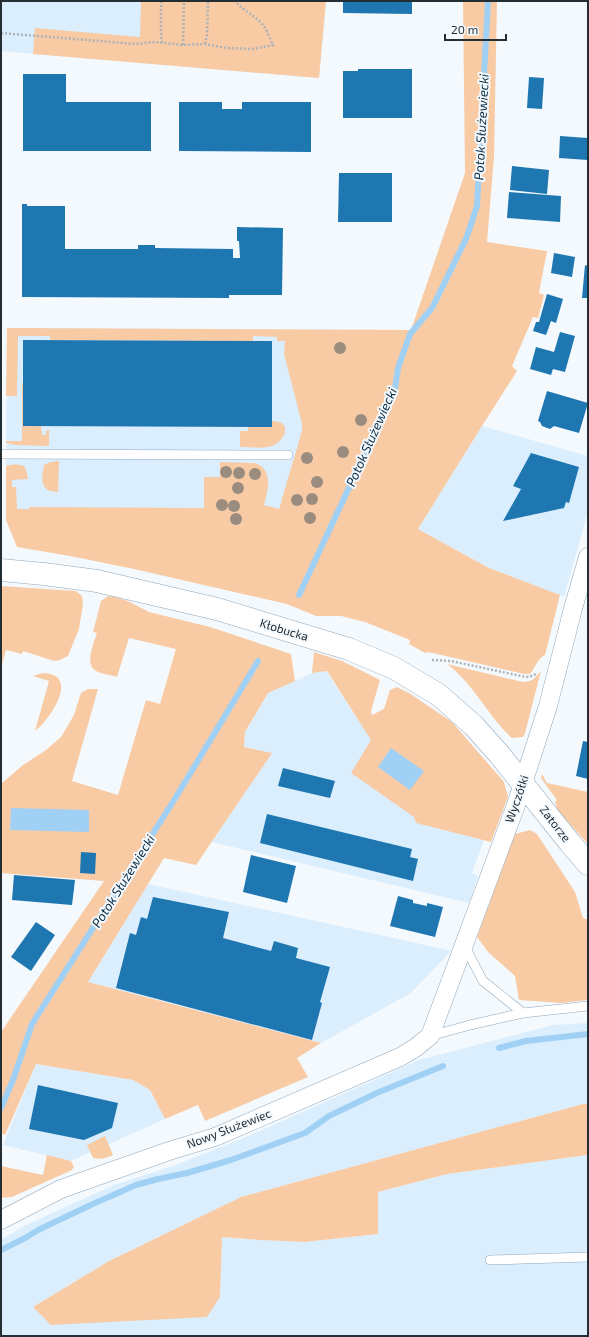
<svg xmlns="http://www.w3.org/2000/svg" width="589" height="1337" viewBox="0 0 589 1337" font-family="'Exo 2',sans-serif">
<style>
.built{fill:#dbeefe}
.green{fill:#f8cba5}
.water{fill:#a1d0f5}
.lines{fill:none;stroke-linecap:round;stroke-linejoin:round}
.stream{stroke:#a1d0f5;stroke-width:6}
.building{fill:#1f77b1}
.lane-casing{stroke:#8fa7bb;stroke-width:10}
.street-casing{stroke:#8fa7bb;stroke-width:19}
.secondary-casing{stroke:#8fa7bb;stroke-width:23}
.path{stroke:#acb3b8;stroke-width:2.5;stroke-dasharray:2 2;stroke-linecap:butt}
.lane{stroke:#fff;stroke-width:9}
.street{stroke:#fff;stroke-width:18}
.secondary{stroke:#fff;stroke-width:22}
.tree{fill:#9a8c7e}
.labels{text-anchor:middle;stroke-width:4;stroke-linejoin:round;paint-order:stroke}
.street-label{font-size:12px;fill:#232d34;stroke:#f4f9fd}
.water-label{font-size:13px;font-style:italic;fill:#0a2e46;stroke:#f4f9fd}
</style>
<rect width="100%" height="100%" fill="#f4f9fd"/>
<g class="built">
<polygon points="1,1 326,1 319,78 1,51"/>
<polygon points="7,328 411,330 322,523 19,522 6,507"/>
<polygon points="482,426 588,456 588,511 564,597 489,568 418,529"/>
<polygon points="326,671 360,723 394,729 416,822 484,840 472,873 478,876 469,903 212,842 271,753 244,747 245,732 268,693 312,673"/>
<polygon points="148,884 439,948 451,951 411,993 321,1043 88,982"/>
<polygon points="588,1023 588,1104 583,1104 241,1197 109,1261 33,1307 220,1297 222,1237 260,1240 304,1242 377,1234 378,1192 447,1174 588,1155 588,1336 1,1336 1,1240 24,1226 114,1185 176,1165 253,1134 419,1060 553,1025"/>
<polygon points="36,1064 133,1080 150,1090 165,1119 71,1161 3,1145"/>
</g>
<g class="green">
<polygon points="141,1 326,1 319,78 33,54 35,28 140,37"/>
<path d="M463 1H497L494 157 487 242 547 251 539 293 544 295 538 318 533 317 512 366 517 371 482 426 418 529 489 568 560 595 545 655C537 659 535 668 530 674H524L428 652 425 653 409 644 410 640 365 622 341 616H316L287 604 134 569 70 556 17 547 6 520V466C12 464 17 464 24 466L26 469 28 479 12 480V487H16L17 509H29V507L204 508V477H220V462L254 463C274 468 268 490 264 505L279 509 302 431V424L284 354 285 341H277V337L253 336V341L50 340V336H18L17 396H6L7 328 411 330 465 173Z"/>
<polygon points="22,383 23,383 41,426 42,435 46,435 46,431 49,430 49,446 15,445 6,443 6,441 22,441"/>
<path d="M272 421C293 421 286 440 272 446 263 449 250 447 240 447V431H248V427Z"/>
<path d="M59 461 58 492C40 492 41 480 44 465L50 462Z"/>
<polygon points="1,586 76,591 82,596 83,604 79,629 68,656 60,660 54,661 23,651 22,654 6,650 1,668"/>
<path d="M108 596 115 597 128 601 149 612 210 627 291 654 295 681 268 693 245 732 244 747 272 753 196 865 164 858 88 982 321 1043 297 1058 308 1077 205 1121 198 1105 165 1119 150 1090 133 1080 36 1064 5 1135 1 1133V1032L104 881 1 873V784L23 765 46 750 61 737 74 715 81 693 88 689H98L72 781 118 795 146 700 160 704 176 649 129 638 117 677C111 675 102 674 96 671 84 665 94 642 97 633L93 632 101 601Z"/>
<polygon points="314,652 342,661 380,680 371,711 372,715 384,709 390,690 397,687 409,693 452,722 504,782 508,797 491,842 416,823 414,817 351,773 371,740 327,671 312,673"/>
<path d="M447 664 523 682C532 682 535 678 541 671L525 733 523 737 512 738C488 716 473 683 447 664Z"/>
<path d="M43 673C81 674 50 720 35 731L49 681 33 676Z"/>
<polygon points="542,774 547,783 588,792 588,844 558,811 555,802 557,800 543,781 541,778"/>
<polygon points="530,830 537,834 575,892 583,918 588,920 588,1000 561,1003 519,1000 515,976 488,952 477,937 515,834"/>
<polygon points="583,1104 588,1104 588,1155 447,1174 378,1192 378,1234 304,1242 260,1240 222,1237 220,1297 207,1317 51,1325 33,1307 109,1261 241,1197"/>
<path d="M105 1136 113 1155C106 1158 101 1160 93 1158L87 1145Z"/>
<polygon points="47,1155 71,1161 74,1167 72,1170 12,1197 1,1198 1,1166 43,1175"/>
</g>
<g class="water">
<polygon points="391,748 424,771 410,790 378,767"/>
<polygon points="11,808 89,810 89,832 10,830"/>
</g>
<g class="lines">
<g class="stream">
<polyline points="299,595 395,389 398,368 410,334 432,308 466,239 477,206 488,1"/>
<polyline points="499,1048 526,1041 588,1034"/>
<polyline points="1,1108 13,1080 32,1024 176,797 258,661"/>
<polyline points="1,1250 27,1237 38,1230 95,1203 136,1185 158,1179 187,1173 231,1160 305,1133 329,1116 379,1092 443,1066"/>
</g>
</g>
<g class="building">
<polygon points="343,1 412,1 412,14 343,13"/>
<polygon points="358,69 412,69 412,118 343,118 343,71 358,71"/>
<polygon points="23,74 66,74 66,102 151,102 151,151 23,151"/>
<polygon points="529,77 544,78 542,109 527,108"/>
<polygon points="179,102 222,102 222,109 242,109 242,102 311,102 311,152 179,151"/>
<polygon points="560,136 588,138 588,160 559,158"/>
<polygon points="512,166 549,170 547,194 510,190"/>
<polygon points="339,173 392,173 392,222 338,222"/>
<polygon points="509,192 561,196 560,222 507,218"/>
<polygon points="22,204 27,204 27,206 65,206 65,249 138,249 138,245 155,245 155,248 233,249 233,258 240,258 239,241 237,241 237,227 283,228 282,295 229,295 229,298 22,297"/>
<polygon points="554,253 575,257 572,277 551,273"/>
<polygon points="585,265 588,266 588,298 582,298"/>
<polygon points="547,294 563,299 556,323 551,321 546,335 533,331 536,322 539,322"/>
<polygon points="560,332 575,336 565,372 553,369 551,375 530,369 536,347 554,352"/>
<polygon points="23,340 272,341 272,427 23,426"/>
<polygon points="547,391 588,403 579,433 554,426 550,429 542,426 540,422 538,421"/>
<polygon points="531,453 579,467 569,503 566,502 564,508 503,521 521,489 513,486"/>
<polygon points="583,741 588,742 588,779 576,776"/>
<polygon points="283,768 335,781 330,798 278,786"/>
<polygon points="267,814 412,849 410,857 418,859 413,881 260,843"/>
<polygon points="81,852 96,853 95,874 80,873"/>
<polygon points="251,855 296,866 287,903 243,892"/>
<polygon points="14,875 75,880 72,905 12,900"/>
<polygon points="398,896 413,900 413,903 427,906 427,903 443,907 435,937 390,926"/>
<polygon points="153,897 229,912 223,938 271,951 274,941 298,948 296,958 330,967 320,1002 322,1003 312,1040 116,988 130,933 136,935 141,917 147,919"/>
<polygon points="36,922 55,935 31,971 11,957"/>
<polygon points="38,1085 118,1103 112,1128 84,1140 29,1129"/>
</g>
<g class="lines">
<defs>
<g id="lane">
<polyline points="1,454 288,455"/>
<polyline points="464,945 483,981 523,1013"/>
<polyline points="430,1036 470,1025 523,1013 588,1006"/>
<polyline points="490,1260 588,1257"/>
</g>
<polyline id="street" points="1,1220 61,1189 169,1151 215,1137 400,1057 415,1048 430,1036 516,805 548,706 574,605 588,557"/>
<polyline id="secondary" points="1,570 44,574 97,581 217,609 349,649 394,668 439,695 474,726 499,754 570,843 588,864"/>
</defs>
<use href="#lane" class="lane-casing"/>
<use href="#street" class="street-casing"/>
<use href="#secondary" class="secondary-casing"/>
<g class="path">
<polyline points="161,1 161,32 162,42"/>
<path d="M1 33 135 44 155 42 183 45 205 44 226 48 253 49 273 45C270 39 267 30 263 25 255 15 243 11 235 1"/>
<polyline points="205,44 207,35 208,1"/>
<polyline points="183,45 184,1"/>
<polyline points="432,660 451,661 521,676 529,677 536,674"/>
</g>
<use href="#lane" class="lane"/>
<use href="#street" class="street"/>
<use href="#secondary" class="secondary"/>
</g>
<g class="tree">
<circle cx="340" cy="348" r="6"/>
<circle cx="361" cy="420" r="6"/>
<circle cx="343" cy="452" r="6"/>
<circle cx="307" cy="458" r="6"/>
<circle cx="226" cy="472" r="6"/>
<circle cx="239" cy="473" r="6"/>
<circle cx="255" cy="474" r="6"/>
<circle cx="317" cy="482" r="6"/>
<circle cx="238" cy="488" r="6"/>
<circle cx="312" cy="499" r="6"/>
<circle cx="297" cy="500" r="6"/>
<circle cx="222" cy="505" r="6"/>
<circle cx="234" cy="506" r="6"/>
<circle cx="310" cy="518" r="6"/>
<circle cx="236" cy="519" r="6"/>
</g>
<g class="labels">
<g class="street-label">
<text transform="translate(284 630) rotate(17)" y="4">Kłobucka</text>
<text transform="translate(517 799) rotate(-71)" y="4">Wyczółki</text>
<text transform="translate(555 824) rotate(52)" y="4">Zatorze</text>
<text transform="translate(229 1129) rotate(-21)" y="4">Nowy Służewiec</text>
</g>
<g class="water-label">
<text transform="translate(481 127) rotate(-87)" y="5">Potok Służewiecki</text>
<text transform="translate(371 437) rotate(-66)" y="5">Potok Służewiecki</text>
<text transform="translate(123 881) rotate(-58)" y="5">Potok Służewiecki</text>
</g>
</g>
<rect width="589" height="1337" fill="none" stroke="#232d34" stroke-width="4"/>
<path d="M445 34v6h61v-6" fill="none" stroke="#232d34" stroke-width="2"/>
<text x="451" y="34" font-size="12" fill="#232d34" stroke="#f4f9fd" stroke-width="3" paint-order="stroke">20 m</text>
</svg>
